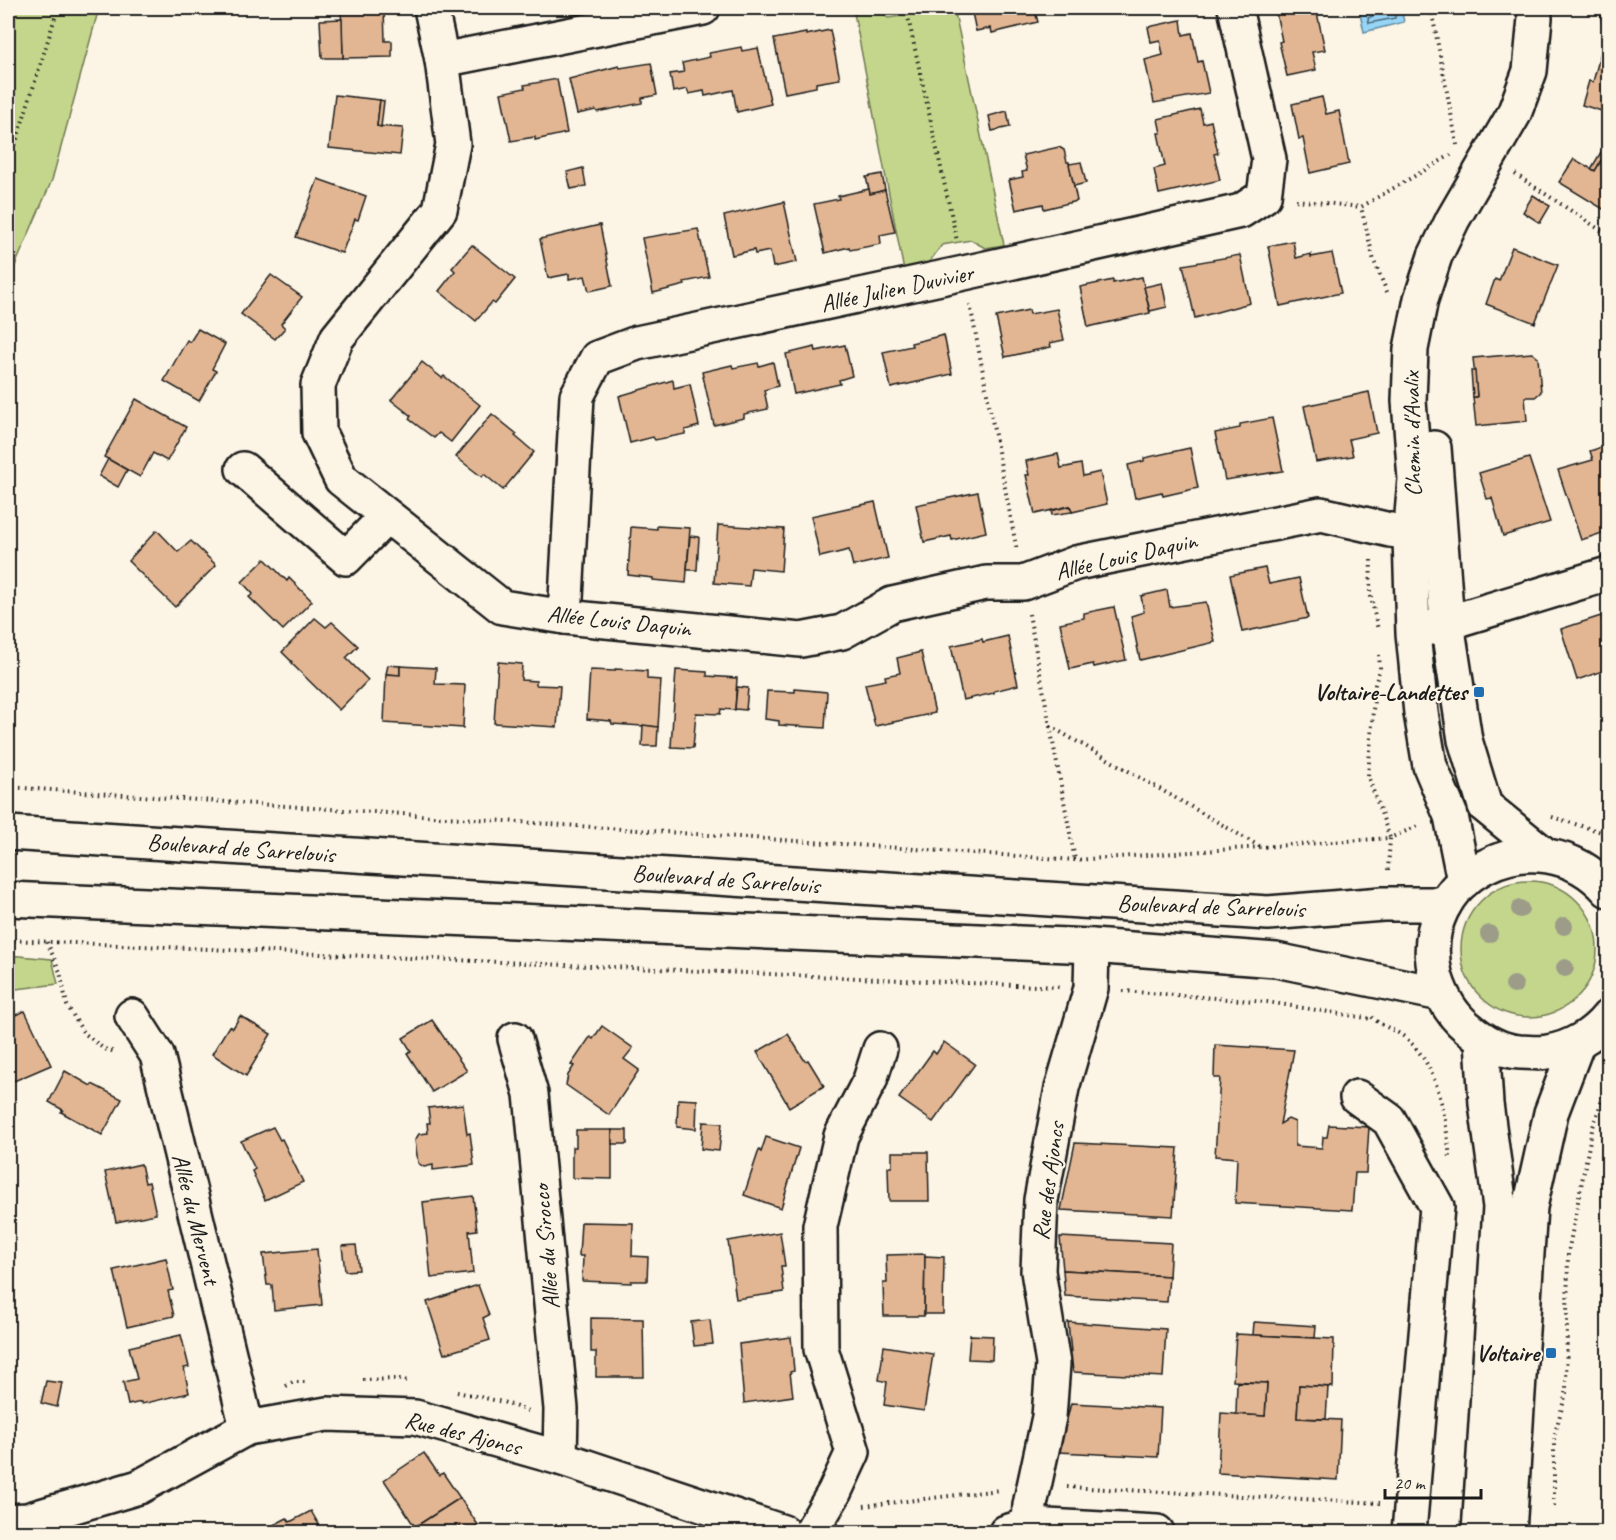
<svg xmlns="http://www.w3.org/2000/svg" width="1616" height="1540" viewBox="0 0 1616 1540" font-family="Caveat,sans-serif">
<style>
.green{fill:#c3d68b;stroke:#707954;stroke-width:1.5}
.water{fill:#96d5f7;stroke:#658b9f;stroke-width:1.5}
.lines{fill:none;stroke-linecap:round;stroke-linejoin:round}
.shore{stroke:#4d6674;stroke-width:1.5}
.building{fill:#e2b693;stroke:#1c1c1c;stroke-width:1.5}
.minor-casing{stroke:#1c1c1c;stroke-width:38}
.major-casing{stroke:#1c1c1c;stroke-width:38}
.path{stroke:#1c1c1c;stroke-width:4;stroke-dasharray:1.5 4.5;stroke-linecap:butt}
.minor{stroke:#fcf5e5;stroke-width:33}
.major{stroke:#fcf5e5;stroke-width:33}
.tree{fill:#9c9c89}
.poi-dot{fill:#1f6fb2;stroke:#fcf5e5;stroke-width:2}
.labels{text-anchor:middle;stroke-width:4.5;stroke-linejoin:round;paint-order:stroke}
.street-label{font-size:24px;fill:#1c1c1c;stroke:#fcf5e5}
.poi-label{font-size:24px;font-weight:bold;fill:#1c1c1c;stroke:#fcf5e5;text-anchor:end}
</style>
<rect width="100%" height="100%" fill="#fcf5e5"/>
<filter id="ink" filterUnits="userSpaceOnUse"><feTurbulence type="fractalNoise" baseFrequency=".0167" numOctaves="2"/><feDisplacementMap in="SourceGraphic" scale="12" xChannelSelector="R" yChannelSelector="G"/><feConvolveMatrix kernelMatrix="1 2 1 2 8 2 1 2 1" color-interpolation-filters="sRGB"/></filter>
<g filter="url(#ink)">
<g class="green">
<polygon points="8,8 99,8 52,180 8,282"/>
<polygon points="853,8 877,8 888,18 908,15 917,8 954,8 1004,245 985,248 971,240 942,245 929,262 904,271"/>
<circle cx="1529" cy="949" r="68"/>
<polygon points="8,955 52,959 58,984 8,990"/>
</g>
<polygon class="water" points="1385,8 1401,8 1404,22 1364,32 1360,13"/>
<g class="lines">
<polyline class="shore" points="1379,8 1377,14 1368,18 1369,23 1395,18 1395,8"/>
</g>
<g class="building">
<polygon points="341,8 384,8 385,41 392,41 392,57 343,58"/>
<polygon points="971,8 1034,8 1038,22 992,33 991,28 976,31"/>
<polygon points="1275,8 1316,8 1325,50 1312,52 1316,70 1287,76 1279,42 1282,41"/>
<polygon points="1600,8 1608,8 1608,23 1602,24"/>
<polygon points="342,19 343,58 322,58 320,20"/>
<polygon points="1181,20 1183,35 1192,33 1198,62 1202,61 1209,93 1154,103 1145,60 1163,55 1160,40 1151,42 1148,27"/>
<polygon points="830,30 840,79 816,83 816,87 785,93 774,39 806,33 806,35"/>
<polygon points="741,47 742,51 758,48 771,104 737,112 733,90 705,96 704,91 689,94 687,89 673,92 670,74 684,72 682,63 710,57 709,53"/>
<polygon points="1602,48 1608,49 1608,113 1582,105 1589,81 1593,82"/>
<polygon points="651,63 657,95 642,98 642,103 597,112 596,110 577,114 569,79 619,66 620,68"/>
<polygon points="557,79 567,133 535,140 535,137 511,141 501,93 525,88 524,85"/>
<polygon points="335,95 380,100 377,126 403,128 400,155 329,148"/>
<polygon points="1322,97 1326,114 1339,111 1349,164 1310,173 1303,138 1299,139 1292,104"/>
<polygon points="380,100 384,101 381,127 377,126"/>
<polygon points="1200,109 1203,123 1211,121 1218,153 1214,154 1220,180 1159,194 1154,169 1165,166 1158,133 1161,133 1158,119"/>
<polygon points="1007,111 1010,127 992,131 989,116"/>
<polygon points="1059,147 1064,150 1067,162 1069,162 1077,201 1044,209 1043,204 1016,210 1009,180 1023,177 1022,172 1027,171 1023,155"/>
<polygon points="1604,147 1608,149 1595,171 1591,169"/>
<polygon points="1608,149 1608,212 1559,182 1574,159 1595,171"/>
<polygon points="1081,162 1086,183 1074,186 1069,164"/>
<polygon points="583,168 586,186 571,189 567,172"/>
<polygon points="882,174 885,190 870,194 866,177"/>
<polygon points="318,179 366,196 358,220 355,219 342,253 296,237"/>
<polygon points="869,189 870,194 885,190 895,232 880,235 881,244 850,250 849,247 825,253 814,204 839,199 838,196"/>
<polygon points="1533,195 1550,206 1540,223 1523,212"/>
<polygon points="784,202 797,262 773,267 770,251 755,254 754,250 732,255 724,216"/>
<polygon points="600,225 612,286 589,291 585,276 569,279 569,274 548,278 540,239"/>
<polygon points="698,229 709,277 684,282 685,285 653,293 642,238"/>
<polygon points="1293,241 1296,258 1311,254 1311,257 1332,253 1341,293 1280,306 1268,246"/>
<polygon points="472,245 515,279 495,304 492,302 476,321 439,291 455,271 452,268"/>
<polygon points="1512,247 1558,265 1535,323 1486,304 1495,279 1499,281"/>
<polygon points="1240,255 1250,303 1195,318 1183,265"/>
<polygon points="271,275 302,297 281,324 285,328 275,339 241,314"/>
<polygon points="1142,277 1150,313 1088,327 1080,287 1113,280 1113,283"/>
<polygon points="1162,283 1167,307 1150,311 1144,287"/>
<polygon points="1057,309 1064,340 1050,343 1051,347 1005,357 996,317 1029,310 1030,314"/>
<polygon points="198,329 225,344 212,369 216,371 199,401 164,381 187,340 190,342"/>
<polygon points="944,335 952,374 891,388 883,352 912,346 911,343"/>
<polygon points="845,345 852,376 839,380 840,384 794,394 786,354 815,347 816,351"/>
<polygon points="1532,353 1538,358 1541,392 1535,397 1525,397 1527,421 1476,426 1473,397 1477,397 1473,358"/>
<polygon points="422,362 442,378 444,376 480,405 451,442 439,433 434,438 409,419 411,416 391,400"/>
<polygon points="773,362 778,386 764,390 768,409 744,414 744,418 714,425 702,372 732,365 733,368 758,363 759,366"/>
<polygon points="1471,371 1475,371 1477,397 1473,397"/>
<polygon points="673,380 674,388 690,384 699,426 685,430 685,434 655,440 653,437 630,443 619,396"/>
<polygon points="1369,392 1377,433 1349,439 1353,456 1316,462 1304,406"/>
<polygon points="136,399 186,427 167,461 153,453 140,477 104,457"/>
<polygon points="492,414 517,434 515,436 534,452 503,490 484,474 482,477 456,457"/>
<polygon points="1272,418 1283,471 1225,480 1215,433 1240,428 1240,424"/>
<polygon points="1608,445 1608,510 1603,511 1608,531 1581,540 1558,470 1593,460 1590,451"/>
<polygon points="1190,448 1198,488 1163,496 1162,492 1135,498 1128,465 1144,461 1144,458"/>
<polygon points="1058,454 1061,468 1081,464 1083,476 1100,472 1107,504 1072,512 1070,506 1035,514 1026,475 1029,475 1026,461"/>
<polygon points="1529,458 1550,522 1503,536 1492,498 1487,499 1479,473"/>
<polygon points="108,459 127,470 118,487 99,476"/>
<polygon points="978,492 986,532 952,540 951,536 924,542 916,505"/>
<polygon points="875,502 888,558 853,566 849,550 820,557 811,516"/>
<polygon points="1070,506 1072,512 1052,515 1051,511"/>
<polygon points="718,525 784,529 781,571 751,568 749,586 714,583"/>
<polygon points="657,526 690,528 686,583 653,580 653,578 628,575 631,527 657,529"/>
<polygon points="157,530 178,552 191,541 216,565 175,607 128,561"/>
<polygon points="690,536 699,537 697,570 687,570"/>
<polygon points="265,559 287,581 289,578 312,601 283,630 249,597 253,594 242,582"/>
<polygon points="1265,568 1269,584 1299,578 1308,618 1242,632 1230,575"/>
<polygon points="1167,590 1170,607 1206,602 1215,642 1140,660 1131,616 1144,612 1141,596"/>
<polygon points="1114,607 1126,660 1094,667 1093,664 1070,669 1060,623 1084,618 1084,613"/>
<polygon points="1601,616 1608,638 1608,669 1577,680 1561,629"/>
<polygon points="315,618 326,627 332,622 358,646 346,658 368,680 339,710 291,663 292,662 282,652"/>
<polygon points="1008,636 1018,685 994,691 994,693 963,700 951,646 982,639 983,642"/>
<polygon points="921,652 935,713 875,726 865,684 886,680 885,676 900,673 897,658"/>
<polygon points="498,662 522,664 521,680 536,681 536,685 560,686 557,727 494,723"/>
<polygon points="388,665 400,666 400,675 386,674"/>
<polygon points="400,666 436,668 435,684 465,685 463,728 384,723 386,674 400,675"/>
<polygon points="615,669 647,671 647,679 661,680 658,727 612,724 611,721 587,719 590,670 615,671"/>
<polygon points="676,670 707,672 707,676 737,678 735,710 721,709 720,714 696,713 693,748 671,747"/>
<polygon points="737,687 748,688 746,710 735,709"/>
<polygon points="795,689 827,692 825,728 779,725 779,721 765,719 767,691 795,692"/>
<polygon points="643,725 658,727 657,746 642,746"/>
<polygon points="25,1011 51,1065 14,1081 8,1065 8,1018"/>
<polygon points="240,1016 271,1034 246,1076 212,1054 229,1026 233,1028"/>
<polygon points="432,1020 467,1071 432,1092 407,1053 411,1051 403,1038"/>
<polygon points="602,1026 633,1048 624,1059 639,1070 609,1115 566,1085 568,1075 574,1066 571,1065 590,1037 593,1039"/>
<polygon points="788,1034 805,1061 808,1060 824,1086 789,1107 757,1052"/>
<polygon points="944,1042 975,1064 933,1122 899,1098 933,1051 936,1054"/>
<polygon points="1215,1045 1294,1050 1280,1124 1288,1119 1295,1122 1295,1146 1322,1148 1323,1137 1327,1137 1329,1125 1369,1127 1366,1173 1355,1173 1352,1210 1235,1203 1237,1158 1215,1156 1220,1078 1214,1078"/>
<polygon points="65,1071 91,1086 92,1084 122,1099 102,1135 61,1112 63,1110 49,1102"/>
<polygon points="678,1099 697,1100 696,1129 677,1127"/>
<polygon points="463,1104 467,1134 470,1133 474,1165 433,1170 433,1165 424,1167 418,1163 415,1140 419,1134 428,1133 427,1123 430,1123 428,1108"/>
<polygon points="703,1122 722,1123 719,1151 701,1149"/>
<polygon points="273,1127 280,1140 282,1139 303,1182 265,1200 252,1171 255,1169 241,1141"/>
<polygon points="576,1130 612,1130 612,1179 572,1178 572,1147 576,1147"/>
<rect x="612" y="1130" width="15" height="14"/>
<polygon points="766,1137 799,1148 781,1208 744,1195 759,1150 761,1152"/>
<polygon points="1075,1143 1178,1148 1173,1216 1061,1210"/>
<polygon points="892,1152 928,1152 929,1201 889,1201 888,1167 892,1167"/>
<polygon points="141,1164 145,1183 149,1182 156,1214 116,1222 105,1172"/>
<polygon points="473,1196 477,1230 469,1231 473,1273 431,1278 423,1202"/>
<polygon points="581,1222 633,1223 632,1256 648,1257 647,1281 631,1281 631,1283 582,1281 583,1256 579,1256"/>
<polygon points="780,1232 785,1266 781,1266 784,1292 736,1299 728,1241"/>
<polygon points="1060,1237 1171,1243 1169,1276 1063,1270"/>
<polygon points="356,1245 359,1270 345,1271 342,1246"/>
<polygon points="317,1249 322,1305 274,1310 272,1285 267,1285 263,1254"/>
<polygon points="925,1254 924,1316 884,1316 883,1283 887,1283 886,1255"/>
<polygon points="925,1256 944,1257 943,1314 924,1314"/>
<polygon points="166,1258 173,1290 168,1291 174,1316 127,1327 114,1270"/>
<polygon points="1063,1270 1169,1276 1167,1302 1065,1296"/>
<polygon points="478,1285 489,1315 483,1318 490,1340 444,1354 427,1302"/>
<polygon points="591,1318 643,1319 644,1377 596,1377 596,1352 591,1352"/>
<polygon points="710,1320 713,1344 694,1346 691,1322"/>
<polygon points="1068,1322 1166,1329 1163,1377 1073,1372"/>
<polygon points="1254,1322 1316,1326 1315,1338 1253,1335"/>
<polygon points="1236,1334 1334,1339 1333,1387 1299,1385 1297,1418 1341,1420 1338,1480 1218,1473 1221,1413 1265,1416 1267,1383 1233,1381"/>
<polygon points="181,1335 189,1367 184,1368 189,1393 142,1404 141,1402 128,1405 123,1382 137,1379 129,1347"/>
<polygon points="970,1335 993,1336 992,1360 968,1359"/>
<polygon points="791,1337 794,1371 790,1372 793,1396 744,1403 739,1344"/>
<polygon points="884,1346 933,1354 924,1411 884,1405 887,1382 879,1380"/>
<polygon points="46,1381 62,1383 57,1407 41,1403"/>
<polygon points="1237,1382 1267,1383 1265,1416 1236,1414"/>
<polygon points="1299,1385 1328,1387 1326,1419 1297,1418"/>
<polygon points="1071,1403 1161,1408 1158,1457 1059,1452"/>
<polygon points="424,1453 439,1475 443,1473 460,1498 415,1527 384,1480"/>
<polygon points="460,1498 478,1525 474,1529 476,1532 418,1532 415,1527"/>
<polygon points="311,1511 323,1532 260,1532 287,1518 290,1522"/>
</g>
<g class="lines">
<defs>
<g id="minor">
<polyline points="431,8 442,60 453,144 440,210 337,338 318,385 319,433 341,479 502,607 565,617 801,640 842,632 892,604 986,583 1023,583 1076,563 1321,514 1390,530 1440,536"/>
<polyline points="442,60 703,8"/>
<polyline points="1434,448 1447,623 1465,740 1485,806 1544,854"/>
<polyline points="243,469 346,558 386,517"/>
<polyline points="565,617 577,396 597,358 637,343 964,273 1241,211 1264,196 1269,159 1235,8"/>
<polyline points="1427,629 1608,574"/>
<polyline points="1464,881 1451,816 1430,766 1421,713 1413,633 1410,538 1415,479 1409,401 1411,349 1421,299 1435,256 1453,219 1514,114 1530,71 1535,18 1534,8"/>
<polyline points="132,1016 157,1055 247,1428"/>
<polyline points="515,1039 531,1094 561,1409 560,1458"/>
<polyline points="1357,1097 1389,1120 1437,1207 1409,1532"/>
<polyline points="8,1521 27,1520 139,1487 247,1428 327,1414 415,1417 560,1458 783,1532"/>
<polyline points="1029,1525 1030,1505 1049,1417 1053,1364 1038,1271 1041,1200 1062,1088 1091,988 1092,946"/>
<polyline points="811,1532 834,1493 853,1452 821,1349 820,1226 841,1136 870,1080 880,1049"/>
<polyline points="1006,1532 1029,1525 1157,1532"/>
<polyline points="1479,1532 1500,1207 1486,1104 1482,1040"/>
<polyline points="1509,1532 1530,1207 1551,1113 1578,1042"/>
</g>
<g id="major">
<polyline points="8,833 1268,913 1383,904 1445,904"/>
<path d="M1608 890C1538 811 1409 876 1436 978 1442 997 1451 1014 1467 1027 1481 1039 1500 1051 1520 1052 1528 1052 1538 1054 1547 1052 1570 1049 1594 1035 1608 1017"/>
<polyline points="8,899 1092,946 1276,960 1441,994"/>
</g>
</defs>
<use href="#minor" class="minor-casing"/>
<use href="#major" class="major-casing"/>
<g class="path">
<polyline points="906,8 957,241"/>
<polyline points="1431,8 1457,145"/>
<polyline points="8,168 58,8"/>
<polyline points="1515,174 1608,235"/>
<polyline points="1296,200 1361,207"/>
<polyline points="1387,292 1374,261 1361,207 1451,155"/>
<polyline points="970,304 1017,551"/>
<polyline points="1371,560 1370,592 1378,630"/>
<polyline points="1029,614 1075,860"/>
<polyline points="1050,726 1261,847"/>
<polyline points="8,787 1075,860 1390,838 1368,776 1375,685 1380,668 1379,655"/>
<polyline points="1552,817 1608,834"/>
<polyline points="1388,870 1390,838 1420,825"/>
<polyline points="8,940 1059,987"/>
<polyline points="47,942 60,972 67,1005 83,1032 104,1049 116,1052"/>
<polyline points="1123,991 1267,1002 1372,1019"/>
<path d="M1372 1017C1379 1025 1393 1029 1403 1036 1440 1065 1445 1115 1450 1158"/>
<polyline points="363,1380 396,1379 409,1381"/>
<polyline points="286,1386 293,1382 307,1382"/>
<polyline points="457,1392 503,1402 528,1411"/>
<polyline points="1067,1487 1380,1503"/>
<polyline points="864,1506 1000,1490"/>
<polyline points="1554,1506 1554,1437 1566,1393 1568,1253 1592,1130 1608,1082"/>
</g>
<use href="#minor" class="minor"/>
<use href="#major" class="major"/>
</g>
<g class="tree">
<circle cx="1520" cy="909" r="9"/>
<circle cx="1564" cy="926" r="9"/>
<circle cx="1489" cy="934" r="9"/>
<circle cx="1565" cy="968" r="9"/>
<circle cx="1514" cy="985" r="9"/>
</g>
</g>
<g class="poi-dot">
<rect x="1473" y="686" width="12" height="12" rx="3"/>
<rect x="1545" y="1347" width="12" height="12" rx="3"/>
</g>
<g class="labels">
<g class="street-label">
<text transform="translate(897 288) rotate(-12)" y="8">Allée Julien Duvivier</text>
<text transform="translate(1412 434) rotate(-91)" y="8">Chemin d'Avalix</text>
<text transform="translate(1126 556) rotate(-13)" y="8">Allée Louis Daquin</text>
<text transform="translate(619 621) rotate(6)" y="8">Allée Louis Daquin</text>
<text transform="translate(241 848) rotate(4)" y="8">Boulevard de Sarrelouis</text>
<text transform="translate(726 879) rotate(4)" y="8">Boulevard de Sarrelouis</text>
<text transform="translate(1211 906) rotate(2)" y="8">Boulevard de Sarrelouis</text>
<text transform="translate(1048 1181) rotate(-82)" y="8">Rue des Ajoncs</text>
<text transform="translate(196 1219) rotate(76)" y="8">Allée du Mervent</text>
<text transform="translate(546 1247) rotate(-95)" y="8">Allée du Sirocco</text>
<text transform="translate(463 1433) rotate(14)" y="8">Rue des Ajoncs</text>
</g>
<g class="poi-label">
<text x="1467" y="700">Voltaire-Landettes</text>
<text x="1539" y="1361">Voltaire</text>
</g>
</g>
<rect width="1616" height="1540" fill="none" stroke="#fcf5e5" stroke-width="30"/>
<rect x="15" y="15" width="1586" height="1510" fill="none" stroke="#1c1c1c" stroke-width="2" filter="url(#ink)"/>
<path d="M1385 1489v9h96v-9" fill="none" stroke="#1c1c1c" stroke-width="3"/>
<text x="1394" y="1489" font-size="18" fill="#1c1c1c" stroke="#fcf5e5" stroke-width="4.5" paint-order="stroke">20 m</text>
</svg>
